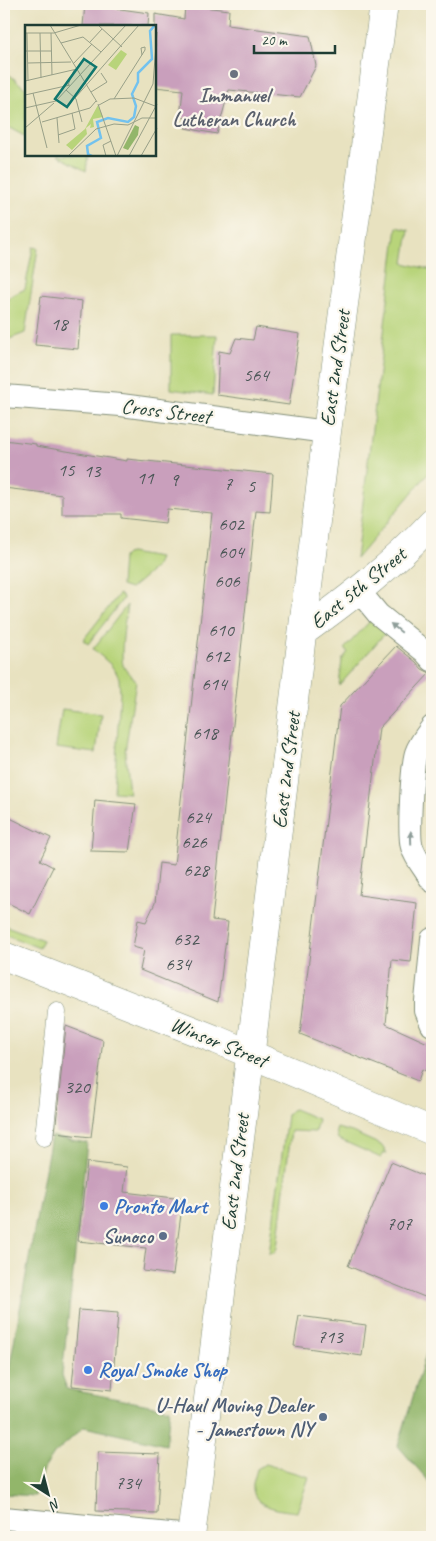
<svg xmlns="http://www.w3.org/2000/svg" width="436" height="1541" viewBox="0 0 436 1541" font-family="Caveat,sans-serif">
<style>
.green{fill:#b8d47a;stroke:#6c8857}
.forest{fill:#92b66a;stroke:#587a4f}
.building{fill:#c99fbc}
.lines{fill:none;stroke-linecap:round;stroke-linejoin:round}
.pedestrian-casing{stroke:#84907a;stroke-width:19}
.minor-casing{stroke:#84907a;stroke-width:24}
.tertiary-casing{stroke:#84907a;stroke-width:29}
.primary-casing{stroke:#84907a;stroke-width:29}
.pedestrian{stroke:#fff;stroke-width:18}
.minor{stroke:#fff;stroke-width:22}
.tertiary{stroke:#fff;stroke-width:28}
.primary{stroke:#fff;stroke-width:28}
.oneway{fill:#8f9e9a}
.worship-dot{fill:#6b7280;stroke:#fbf7ec;stroke-width:2}
.shop-dot{fill:#3f7fe0;stroke:#fbf7ec;stroke-width:2}
.service-dot{fill:#5c6f8a;stroke:#fbf7ec;stroke-width:2}
.labels{text-anchor:middle;stroke-width:4.5;stroke-linejoin:round;paint-order:stroke}
.number-label{font-size:19px;fill:#4a5656}
.worship-label{font-size:21px;font-weight:bold;fill:#5b616d;stroke:#fbf7ec}
.street-label{font-size:21px;fill:#1f3d34;stroke:#fbf7ec}
.shop-label{font-size:21px;font-weight:bold;fill:#366cbe;stroke:#fbf7ec;text-anchor:start}
.service-label{font-size:21px;font-weight:bold;fill:#4e5e75;stroke:#fbf7ec;text-anchor:end}
.inset-river{fill:none;stroke:#73c2ee;stroke-width:2.5}
.inset-road{fill:none;stroke:#98a088;stroke-width:1}
.view{fill:#0f766e;fill-opacity:0.15;stroke:#0f766e;stroke-width:2.5}
.inset-edge{fill:none;stroke:#1f3d34;stroke-width:2.5}
</style>
<rect width="100%" height="100%" fill="#fbf7ec"/>
<filter id="ink" filterUnits="userSpaceOnUse"><feTurbulence type="fractalNoise" baseFrequency=".02" numOctaves="2"/><feDisplacementMap in="SourceGraphic" scale="10" xChannelSelector="R" yChannelSelector="G"/><feConvolveMatrix kernelMatrix="1 2 1 2 8 2 1 2 1" color-interpolation-filters="sRGB"/></filter>
<filter id="wash" filterUnits="userSpaceOnUse"><feTurbulence type="fractalNoise" baseFrequency=".0096" numOctaves="4" result="noise"/><feDisplacementMap in="SourceGraphic" scale="20" xChannelSelector="R" yChannelSelector="G"/><feGaussianBlur stdDeviation="1.12" result="paint"/><feColorMatrix in="noise" values="0 0 0 0 0 0 0 0 0 0 0 0 0 0 0 0 0 1.4 0 .05"/><feComposite in="paint" operator="in"/></filter>
<g filter="url(#wash)">
<rect width="100%" height="100%" fill="#e8e2c0"/>
<g class="green">
<polygon points="4,70 26,89 26,137 4,125"/>
<polygon points="57,155 88,155 86,171"/>
<polygon points="397,227 409,230 404,263 432,270 432,469 356,559"/>
<polygon points="33,247 38,248 25,333 4,341 4,309 9,297 25,289"/>
<polygon points="171,335 217,335 213,395 171,389"/>
<polygon points="130,553 159,558 155,568 130,589 121,586 123,557 126,554"/>
<polygon points="119,594 123,597 123,599 88,644 83,640"/>
<path d="M127 605C125 619 120 653 123 665 125 671 132 676 136 681L125 752 129 793 114 792 120 694 119 678 116 672 110 664 93 649Z"/>
<polygon points="372,619 387,631 339,686 342,660 348,652 344,649"/>
<polygon points="62,709 101,714 96,753 56,748"/>
<polygon points="4,925 43,940 39,948 4,934"/>
<polygon points="294,1109 318,1119 315,1132 291,1131 277,1248 274,1253 269,1254 287,1115 291,1110"/>
<polygon points="337,1128 352,1132 381,1145 387,1153 384,1153 381,1158 341,1140 338,1139 336,1131"/>
<path d="M265 1464 309 1477 297 1512C283 1510 255 1509 253 1489 252 1483 256 1474 257 1469Z"/>
</g>
<g class="forest">
<polygon points="51,1136 87,1143 62,1375 67,1389 170,1409 166,1445 84,1427 54,1454 42,1472 35,1496 4,1494 4,1389 7,1381"/>
<polygon points="432,1334 432,1485 398,1446"/>
</g>
<g id="blocks">
<g class="building">
<polygon points="85,4 149,13 148,26 83,26"/>
<polygon points="185,5 229,10 228,25 310,36 316,66 300,97 229,90 217,134 185,128 186,118 180,117 183,90 155,87 155,14 184,19"/>
<polygon points="41,296 82,301 78,349 35,345"/>
<polygon points="256,327 300,334 289,405 217,395 219,351 230,353 236,338 253,340"/>
<polygon points="4,440 36,444 36,446 127,461 127,459 273,474 270,512 256,511 212,920 228,922 218,1002 140,970 144,950 133,947 138,920 146,922 155,903 159,863 174,865 212,513 167,509 165,523 121,518 121,514 62,514 62,495 4,488"/>
<polygon points="396,646 416,662 422,669 430,673 379,728 359,895 417,903 411,962 392,960 386,1024 432,1045 432,1057 426,1071 422,1069 418,1081 300,1034 340,706"/>
<polygon points="95,800 136,804 129,852 91,851"/>
<polygon points="4,815 51,838 40,860 53,867 30,914 4,901"/>
<polygon points="66,1026 103,1040 91,1137 55,1133"/>
<polygon points="87,1162 127,1167 124,1192 183,1199 173,1275 143,1271 146,1248 78,1241"/>
<polygon points="391,1162 432,1179 432,1300 348,1266"/>
<polygon points="79,1310 118,1313 112,1390 72,1386"/>
<polygon points="299,1316 366,1325 362,1356 294,1346"/>
<polygon points="98,1452 160,1454 157,1513 96,1511"/>
</g>
</g>
</g>
<g filter="url(#ink)">
<use href="#blocks" fill-opacity="0" stroke="#84907a" stroke-width="1"/>
<g class="lines">
<defs>
<polyline id="pedestrian" points="44,1137 57,1012"/>
<g id="minor">
<polyline points="4,396 121,405 327,432"/>
<polyline points="359,591 378,614 425,652 432,660"/>
<path d="M432 727C426 735 419 744 416 753 412 765 408 837 412 847 415 858 426 871 432 881"/>
<polyline points="432,939 426,1001 426,1011 432,1025"/>
<polyline points="4,1518 191,1536"/>
</g>
<g id="tertiary">
<path d="M303 632C350 598 393 565 432 523"/>
<polyline points="4,956 217,1040 432,1131"/>
</g>
<polyline id="primary" points="191,1537 327,432 384,4"/>
</defs>
<use href="#pedestrian" class="pedestrian-casing"/>
<use href="#minor" class="minor-casing"/>
<use href="#tertiary" class="tertiary-casing"/>
<use href="#primary" class="primary-casing"/>
<use href="#pedestrian" class="pedestrian"/>
<use href="#minor" class="minor"/>
<use href="#tertiary" class="tertiary"/>
<use href="#primary" class="primary"/>
</g>
<defs><path id="oneway-solid" d="M-6-.8H1V-3.2L6.5 0L1 3.2V.8H-6Z" transform="scale(1.25)"/></defs>
<g class="oneway">
<use href="#oneway-solid" transform="translate(396 628) rotate(-141)"/>
<use href="#oneway-solid" transform="translate(411 838) rotate(-92)"/>
</g>
</g>
<circle class="worship-dot" cx="234" cy="74" r="5"/>
<g class="shop-dot">
<circle cx="104" cy="1206" r="5"/>
<circle cx="88" cy="1370" r="5"/>
</g>
<g class="service-dot">
<circle cx="163" cy="1236" r="5"/>
<circle cx="323" cy="1417" r="5"/>
</g>
<g class="labels">
<g class="number-label">
<text x="59" y="330">18</text>
<text x="256" y="381">564</text>
<text x="66" y="476">15</text>
<text x="92" y="477">13</text>
<text x="145" y="484">11</text>
<text x="174" y="486">9</text>
<text x="228" y="490">7</text>
<text x="251" y="492">5</text>
<text x="231" y="530">602</text>
<text x="231" y="558">604</text>
<text x="227" y="587">606</text>
<text x="221" y="636">610</text>
<text x="217" y="662">612</text>
<text x="214" y="690">614</text>
<text x="205" y="739">618</text>
<text x="198" y="823">624</text>
<text x="194" y="848">626</text>
<text x="196" y="876">628</text>
<text x="186" y="945">632</text>
<text x="178" y="970">634</text>
<text x="77" y="1093">320</text>
<text x="399" y="1230">707</text>
<text x="330" y="1343">713</text>
<text x="128" y="1489">734</text>
</g>
<g class="worship-label">
<text x="234" y="102">Immanuel<tspan x="234" dy="24">Lutheran Church</tspan></text>
</g>
<g class="street-label">
<text transform="translate(335 368) rotate(-82)" y="7">East 2nd Street</text>
<text transform="translate(166 411) rotate(7)" y="7">Cross Street</text>
<text transform="translate(358 588) rotate(-39)" y="7">East 5th Street</text>
<text transform="translate(286 770) rotate(-83)" y="7">East 2nd Street</text>
<text transform="translate(219 1042) rotate(22)" y="7">Winsor Street</text>
<text transform="translate(235 1172) rotate(-83)" y="7">East 2nd Street</text>
</g>
<g class="shop-label">
<text x="114" y="1213">Pronto Mart</text>
<text x="98" y="1377">Royal Smoke Shop</text>
</g>
<g class="service-label">
<text x="153" y="1243">Sunoco</text>
<text x="313" y="1412">U-Haul Moving Dealer<tspan x="313" dy="24">- Jamestown NY</tspan></text>
</g>
</g>
<g transform="translate(25 25)">
<rect width="131" height="131" fill="#e8e2c0"/>
<path d="M96 25 102 29 91 45 83 40ZM73 80 78 92 68 94 69 102 65 103 66 99 61 103 62 109 47 125 41 120 60 104Z" fill="#b8d47a"/>
<path d="M110 100 114 102 113 110 103 125 98 123Z" fill="#92b66a"/>
<path class="inset-river" d="M67 131 63 129 62 121 76 113 72 97 83 93 103 97 109 92 111 81 107 69 113 57V48L127 34 125 6 130 0"/>
<path class="inset-road" d="M25 0 72 77M73 0 97 22M0 8H29L56 0M2 8 3 56M15 8 16 53M26 8 27 50M58 12 76 27M65 17 77 4M36 18 58 12M0 26H27M3 38 46 37M48 39 67 19M0 56 52 44M43 60 49 45M41 65 51 74 57 97M66 67 82 57 76 48M8 68 22 123M0 70 45 60M50 73 114 0M89 74 120 25V22L116 23 117 30M73 79 91 131M74 80 85 74 109 73 130 81M0 83 31 76 101 0M32 93 34 118M17 97 65 83 71 76M0 103 29 78M33 110 50 104 47 88M43 131 71 104 89 99 103 100 117 93H132M81 131 78 120 86 116M92 131 128 59 132 7M104 131 132 79M116 131 132 103"/>
<path class="view" d="M59 34 71 42 42 82 30 74Z"/>
<rect width="131" height="131" class="inset-edge"/>
</g>
<rect width="436" height="1541" fill="none" stroke="#fbf7ec" stroke-width="20"/>
<g transform="translate(48 1494) rotate(144)" stroke="#fbf7ec" stroke-width="4" paint-order="stroke">
<path d="M0-4L9 19L0 12L-9 19Z" fill="#1f3d34"/>
<text y="-8" font-size="14" font-weight="bold" text-anchor="middle" fill="#1f3d34">N</text>
</g>
<path d="M254 45v8h81v-8" fill="none" stroke="#1f3d34" stroke-width="2.5"/>
<text x="261" y="45" font-size="15" fill="#1f3d34" stroke="#fbf7ec" stroke-width="4" paint-order="stroke">20 m</text>
</svg>
